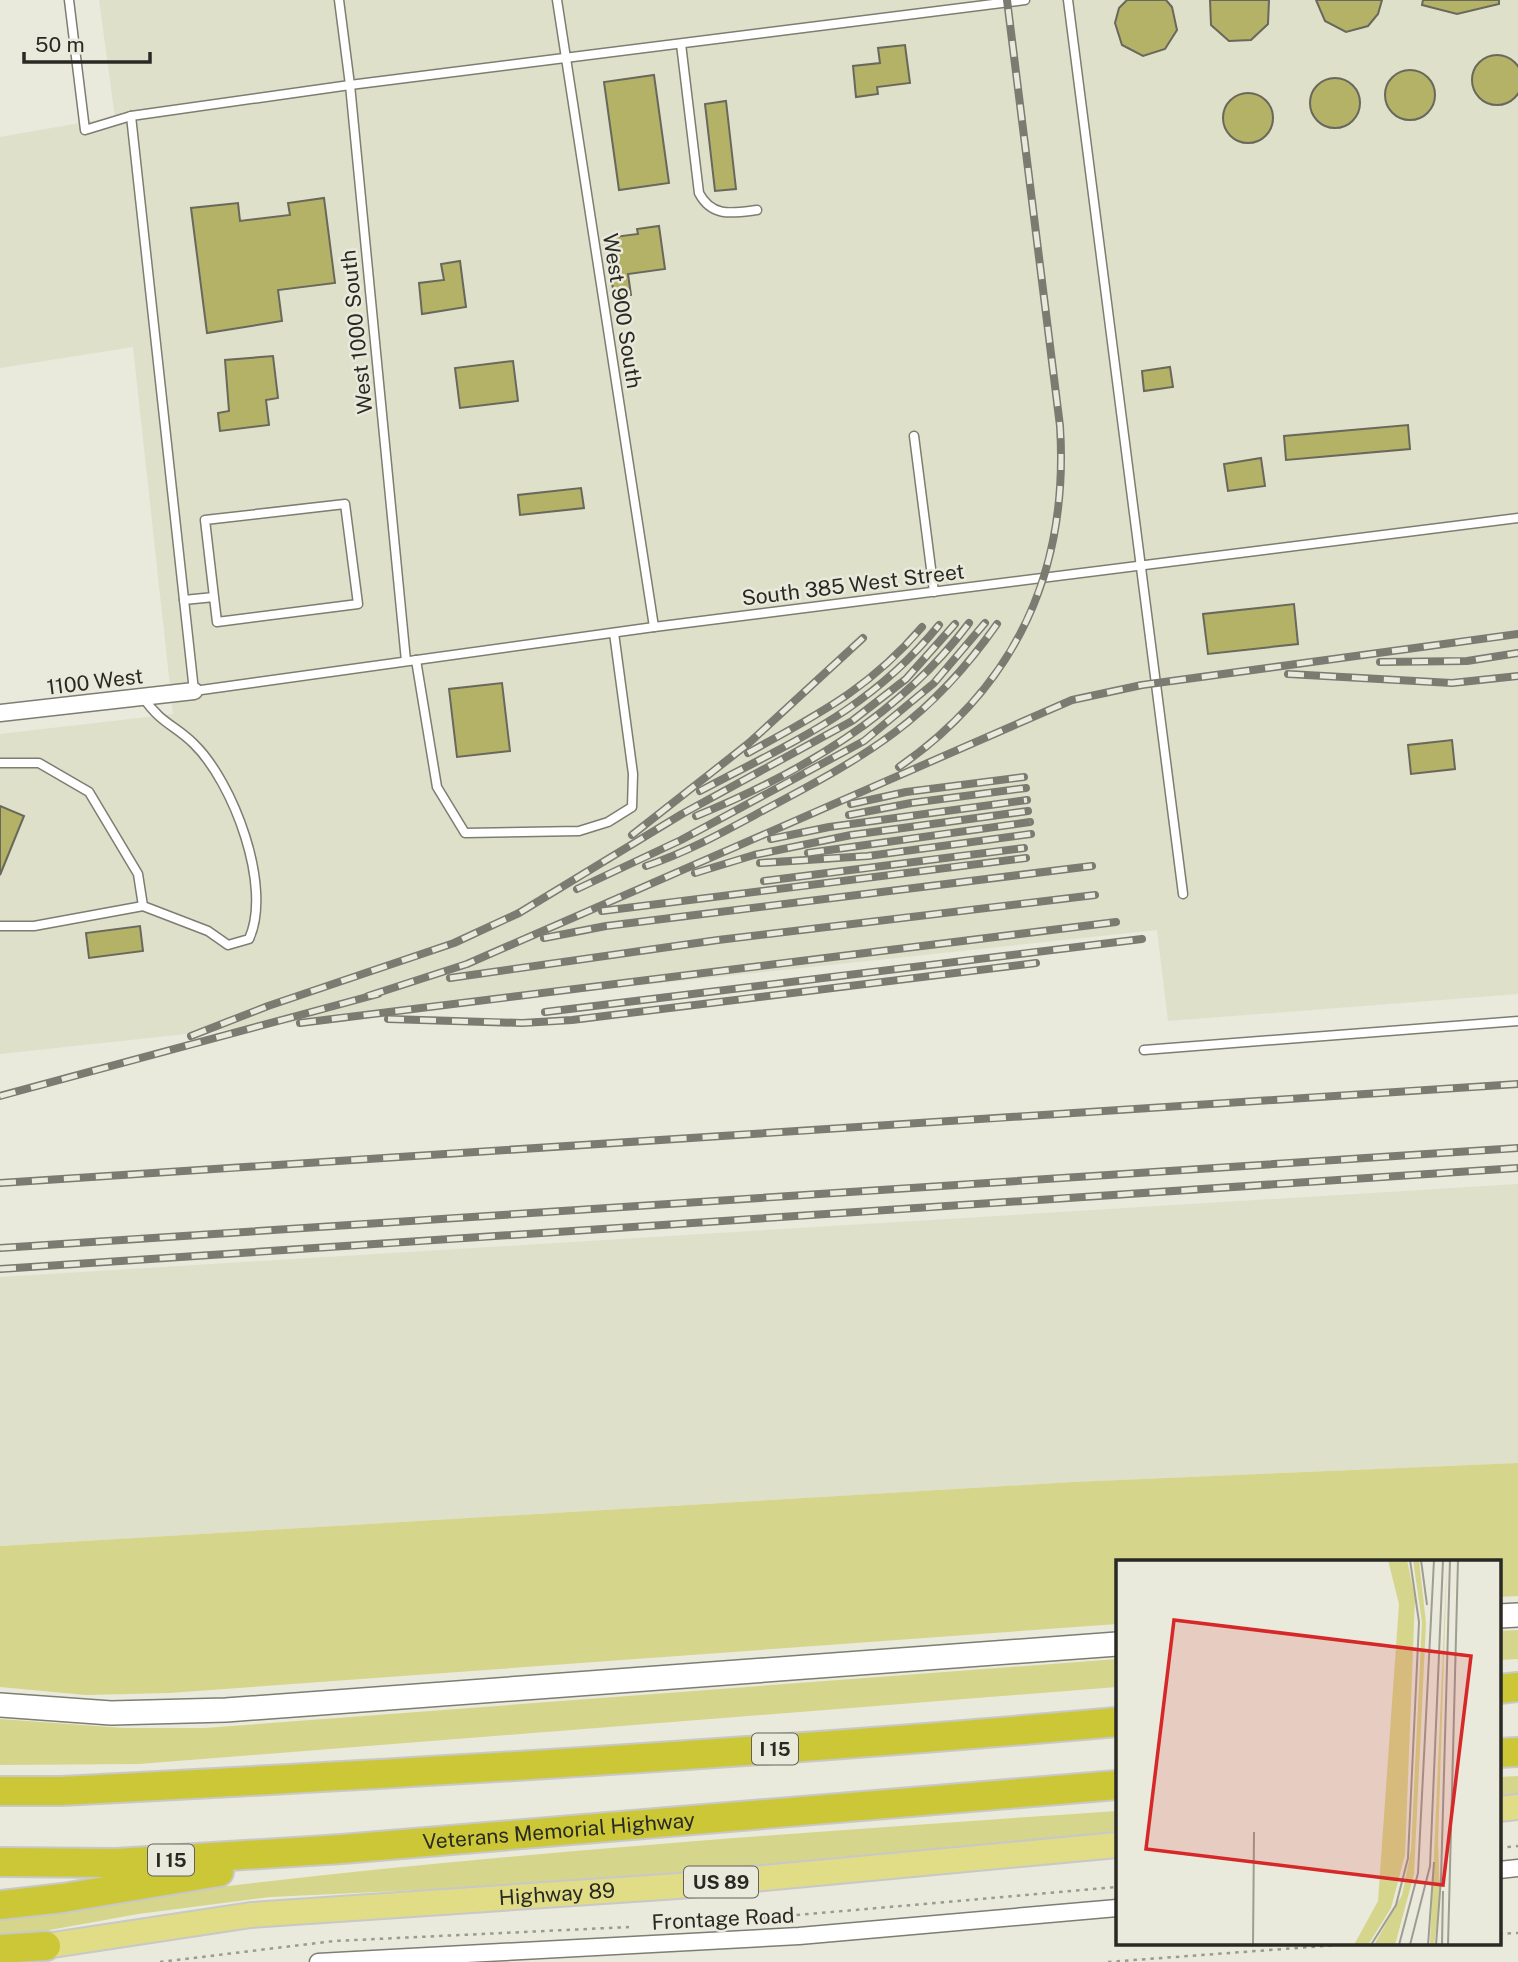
<svg xmlns="http://www.w3.org/2000/svg" width="1518" height="1962" viewBox="0 0 1518 1962" font-family="'Public Sans',sans-serif">
<style>
.built{fill:#dfe0ca}
.green{fill:#d6d58c}
.building{fill:#b4b267;stroke:#68685c;stroke-width:2}
.lines{fill:none;stroke-linecap:round;stroke-linejoin:round}
.service-casing{stroke:#7d7d71;stroke-width:11}
.minor-casing{stroke:#7d7d71;stroke-width:19}
.secondary-casing{stroke:#7d7d71;stroke-width:26}
.primary-casing{stroke:#c8c8c6;stroke-width:28}
.motorway-casing{stroke:#c8c8c6;stroke-width:32}
.path{stroke:#9a9a8f;stroke-width:2.5;stroke-dasharray:3.5 5;stroke-linecap:butt}
.service{stroke:#fff;stroke-width:8}
.minor{stroke:#fff;stroke-width:16}
.secondary{stroke:#fff;stroke-width:23}
.primary{stroke:#e0dd86;stroke-width:24}
.motorway{stroke:#ccc736;stroke-width:28}
.rail-casing{stroke:#7b7b72;stroke-width:8}
.rail{stroke:#e9e9dc;stroke-width:5;stroke-dasharray:16;stroke-linecap:butt}
.labels{text-anchor:middle;stroke-width:5;stroke-linejoin:round;paint-order:stroke}
.shield{fill:#e9e9dc;stroke:#63635b;stroke-width:2}
.shield-label{font-size:19px;font-weight:bold;fill:#2a2a24}
.street-label{font-size:21px;fill:#2a2a24;stroke:#e9e9dc}
.inset-road{fill:none;stroke:#9d9d92;stroke-width:2}
.view{fill:#d62828;fill-opacity:0.15;stroke:#d62828;stroke-width:3.5}
.inset-edge{fill:none;stroke:#2a2a24;stroke-width:3.5}
</style>
<rect width="100%" height="100%" fill="#e9e9dc"/>
<g class="built">
<polygon points="99,0 1518,0 1518,994 1168,1021 1157,930 0,1054 0,734 173,714 133,347 0,368 0,137 115,117"/>
<polygon points="1518,1184 1518,1463 1073,1482 0,1546 0,1277"/>
</g>
<g class="green">
<polygon points="1518,1463 1518,1596 1499,1597 1499,1561 1117,1561 1117,1624 169,1693 86,1695 0,1687 0,1546 1073,1482"/>
<polygon points="1518,1630 1518,1659 1499,1660 1499,1631"/>
<polygon points="1117,1659 1117,1687 139,1764 0,1765 0,1719 123,1728 205,1728"/>
<polygon points="1518,1776 1518,1797 1499,1799 1499,1777"/>
<path d="M1117 1811V1838L763 1874 270 1897 138 1914 0 1939V1916C370 1862 744 1836 1117 1811Z"/>
</g>
<g class="building">
<polygon points="1127,0 1166,0 1172,7 1177,30 1165,49 1143,56 1122,45 1115,23 1119,8"/>
<polygon points="1210,0 1269,0 1268,24 1251,40 1229,41 1211,25"/>
<polygon points="1316,0 1382,0 1378,14 1368,26 1346,32 1325,21"/>
<polygon points="1423,0 1499,0 1499,4 1457,14 1422,5"/>
<polygon points="905,45 910,83 877,87 878,94 856,97 853,66 880,63 878,48"/>
<circle cx="1497" cy="80" r="25"/>
<circle cx="1410" cy="95" r="25"/>
<polygon points="654,75 669,183 619,190 604,82"/>
<circle cx="1335" cy="103" r="25"/>
<circle cx="1248" cy="118" r="25"/>
<polygon points="726,101 736,189 715,191 705,104"/>
<polygon points="324,198 335,283 278,290 282,321 207,333 191,208 238,203 240,221 290,215 288,203"/>
<polygon points="659,226 665,269 628,274 631,295 614,297 606,238 638,234 637,229"/>
<polygon points="460,261 466,307 422,314 419,283 444,280 441,264"/>
<polygon points="273,356 278,398 266,400 269,425 220,431 218,413 229,411 225,360"/>
<polygon points="513,361 518,401 460,408 455,368"/>
<polygon points="1170,367 1173,387 1144,391 1142,371"/>
<polygon points="1408,425 1410,449 1286,460 1284,436"/>
<polygon points="1261,458 1265,486 1228,491 1224,464"/>
<polygon points="581,488 584,508 520,515 518,495"/>
<polygon points="1294,604 1298,644 1208,654 1203,614"/>
<polygon points="502,683 510,751 457,757 449,689"/>
<polygon points="1452,740 1455,769 1411,774 1408,745"/>
<polygon points="0,806 24,816 0,875"/>
<polygon points="140,926 143,951 89,958 86,933"/>
</g>
<g class="lines">
<defs>
<g id="service">
<polyline points="69,0 85,130 131,116 350,85 1025,0"/>
<polyline points="339,0 350,85 406,661"/>
<polyline points="557,0 654,627"/>
<polyline points="1068,0 1183,894"/>
<path d="M681 44 699 193C712 218 733 213 757 210"/>
<polyline points="131,116 194,691 654,627 1518,518"/>
<polyline points="914,436 934,592"/>
<polyline points="184,600 214,597 217,622 358,604 345,504 205,520 214,597"/>
<polyline points="416,660 437,787 465,833 579,831 608,822 632,807 633,774 614,633"/>
<polyline points="0,763 39,763 89,792 138,874 143,906"/>
<path d="M0 926H34L143 906 208 931 228 945 249 939C273 887 233 782 194 744 175 725 161 724 143 697"/>
<polyline points="1144,1050 1518,1021"/>
</g>
<g id="minor">
<polyline points="0,713 194,691"/>
<polyline points="1499,1870 1518,1868"/>
<polyline points="318,1962 799,1936 1117,1908"/>
</g>
<g id="secondary">
<polyline points="1499,1616 1518,1615"/>
<polyline points="0,1705 111,1713 226,1710 1117,1644"/>
</g>
<g id="primary">
<polyline points="1499,1809 1518,1807"/>
<path id="s1" d="M46 1946 251 1915 678 1886 1117 1845"/>
</g>
<g id="motorway">
<polyline points="1499,1689 1518,1687"/>
<polyline points="1499,1753 1518,1752"/>
<path d="M0 1791H61C414 1773 766 1753 1117 1722"/>
<path id="s2" d="M0 1862 116 1863 342 1849 1117 1785"/>
<polyline points="0,1905 63,1898 219,1872"/>
<polyline points="0,1949 46,1946"/>
</g>
</defs>
<use href="#service" class="service-casing"/>
<use href="#minor" class="minor-casing"/>
<use href="#secondary" class="secondary-casing"/>
<use href="#primary" class="primary-casing"/>
<use href="#motorway" class="motorway-casing"/>
<g class="path">
<polyline points="1499,1848 1518,1846"/>
<polyline points="695,1924 1117,1887"/>
<polyline points="1499,1934 1518,1933"/>
<polyline points="160,1962 334,1941 629,1927"/>
<polyline points="1108,1962 1365,1943"/>
</g>
<use href="#service" class="service"/>
<use href="#minor" class="minor"/>
<use href="#secondary" class="secondary"/>
<use href="#primary" class="primary"/>
<use href="#motorway" class="motorway"/>
<defs>
<g id="rail">
<polyline points="1380,662 1467,661 1518,653"/>
<polyline points="1288,674 1452,683 1518,676"/>
<path d="M748 753C818 714 868 690 922 627"/>
<path d="M899 767C1017 685 1069 569 1060 426L1007 0"/>
<path d="M700 791C794 741 870 710 939 625"/>
<polyline points="851,804 906,792 1024,777"/>
<polyline points="849,815 911,803 1026,788"/>
<path d="M696 816C801 773 900 715 969 623"/>
<polyline points="632,835 749,743 863,638"/>
<polyline points="771,839 829,827 1027,800"/>
<polyline points="808,853 1030,822"/>
<polyline points="760,863 868,856 1031,834"/>
<path d="M646 866C688 852 727 830 766 809 868 755 929 721 997 624"/>
<polyline points="695,873 754,855 851,835 1028,811"/>
<polyline points="764,881 1024,848"/>
<polyline points="577,889 681,840 864,741 934,683 985,623"/>
<polyline points="602,911 1026,858"/>
<polyline points="544,938 606,926 1092,866"/>
<polyline points="450,978 718,940 1095,895"/>
<polyline points="368,996 467,964 1072,700 1142,685 1518,634"/>
<polyline points="545,1012 1142,939"/>
<polyline points="388,1019 522,1023 572,1020 1036,963"/>
<polyline points="300,1023 1116,922"/>
<polyline points="191,1036 268,1006 454,943 519,913 682,814 852,721 906,679 955,624"/>
<polyline points="0,1096 378,994"/>
<polyline points="0,1183 1518,1084"/>
<polyline points="0,1248 1518,1148"/>
<polyline points="0,1269 1518,1168"/>
</g>
</defs>
<use href="#rail" class="rail-casing"/>
<use href="#rail" class="rail"/>
</g>
<g class="labels">
<g class="shield">
<rect x="752" y="1733.5" width="46" height="31" rx="5"/>
<rect x="148" y="1844.5" width="46" height="31" rx="5"/>
<rect x="684" y="1866.5" width="74" height="31" rx="5"/>
</g>
<g class="shield-label">
<text x="775" y="1756">I 15</text>
<text x="171" y="1867">I 15</text>
<text x="721" y="1889">US 89</text>
</g>
<g class="street-label">
<text transform="translate(622 311) rotate(81)" y="7">West 900 South</text>
<text transform="translate(357 332) rotate(-96)" y="7">West 1000 South</text>
<text transform="translate(853 585) rotate(-7)" y="7">South 385 West Street</text>
<text transform="translate(95 682) rotate(-7)" y="7">1100 West</text>
<text dy="7" stroke="none"><textPath href="#s2" startOffset="560">Veterans Memorial Highway</textPath></text>
<text dy="7" stroke="none"><textPath href="#s1" startOffset="514">Highway 89</textPath></text>
<text transform="translate(723 1919) rotate(-3)" y="7">Frontage Road</text>
</g>
</g>
<g transform="translate(1116 1560)">
<rect width="385" height="385" fill="#e9e9dc"/>
<path d="M272 0H291L299 38 289 295 275 348 252 385H238L262 341 283 44ZM297 0H303L310 63 298 314 279 385H258L286 335 295 290 306 62ZM331 0 322 283 324 342 318 385H314Z" fill="#d6d58c"/>
<path class="inset-road" d="M305 0 311 45M325 320 334 0M137 385 138 272M255 385 280 345 292 298 303 62 294 0M283 385 302 313 318 0M294 385 314 306 327 0M312 385 318 302M320 385 325 318M326 385 327 331M332 385 342 0"/>
<path class="view" d="M58 60 355 96 327 325 30 289Z"/>
<rect width="385" height="385" class="inset-edge"/>
</g>
<path d="M24 52v10h126v-10" fill="none" stroke="#2a2a24" stroke-width="3.5"/>
<text x="35" y="52" font-size="21" fill="#2a2a24" stroke="#e9e9dc" stroke-width="5" paint-order="stroke">50 m</text>
</svg>
